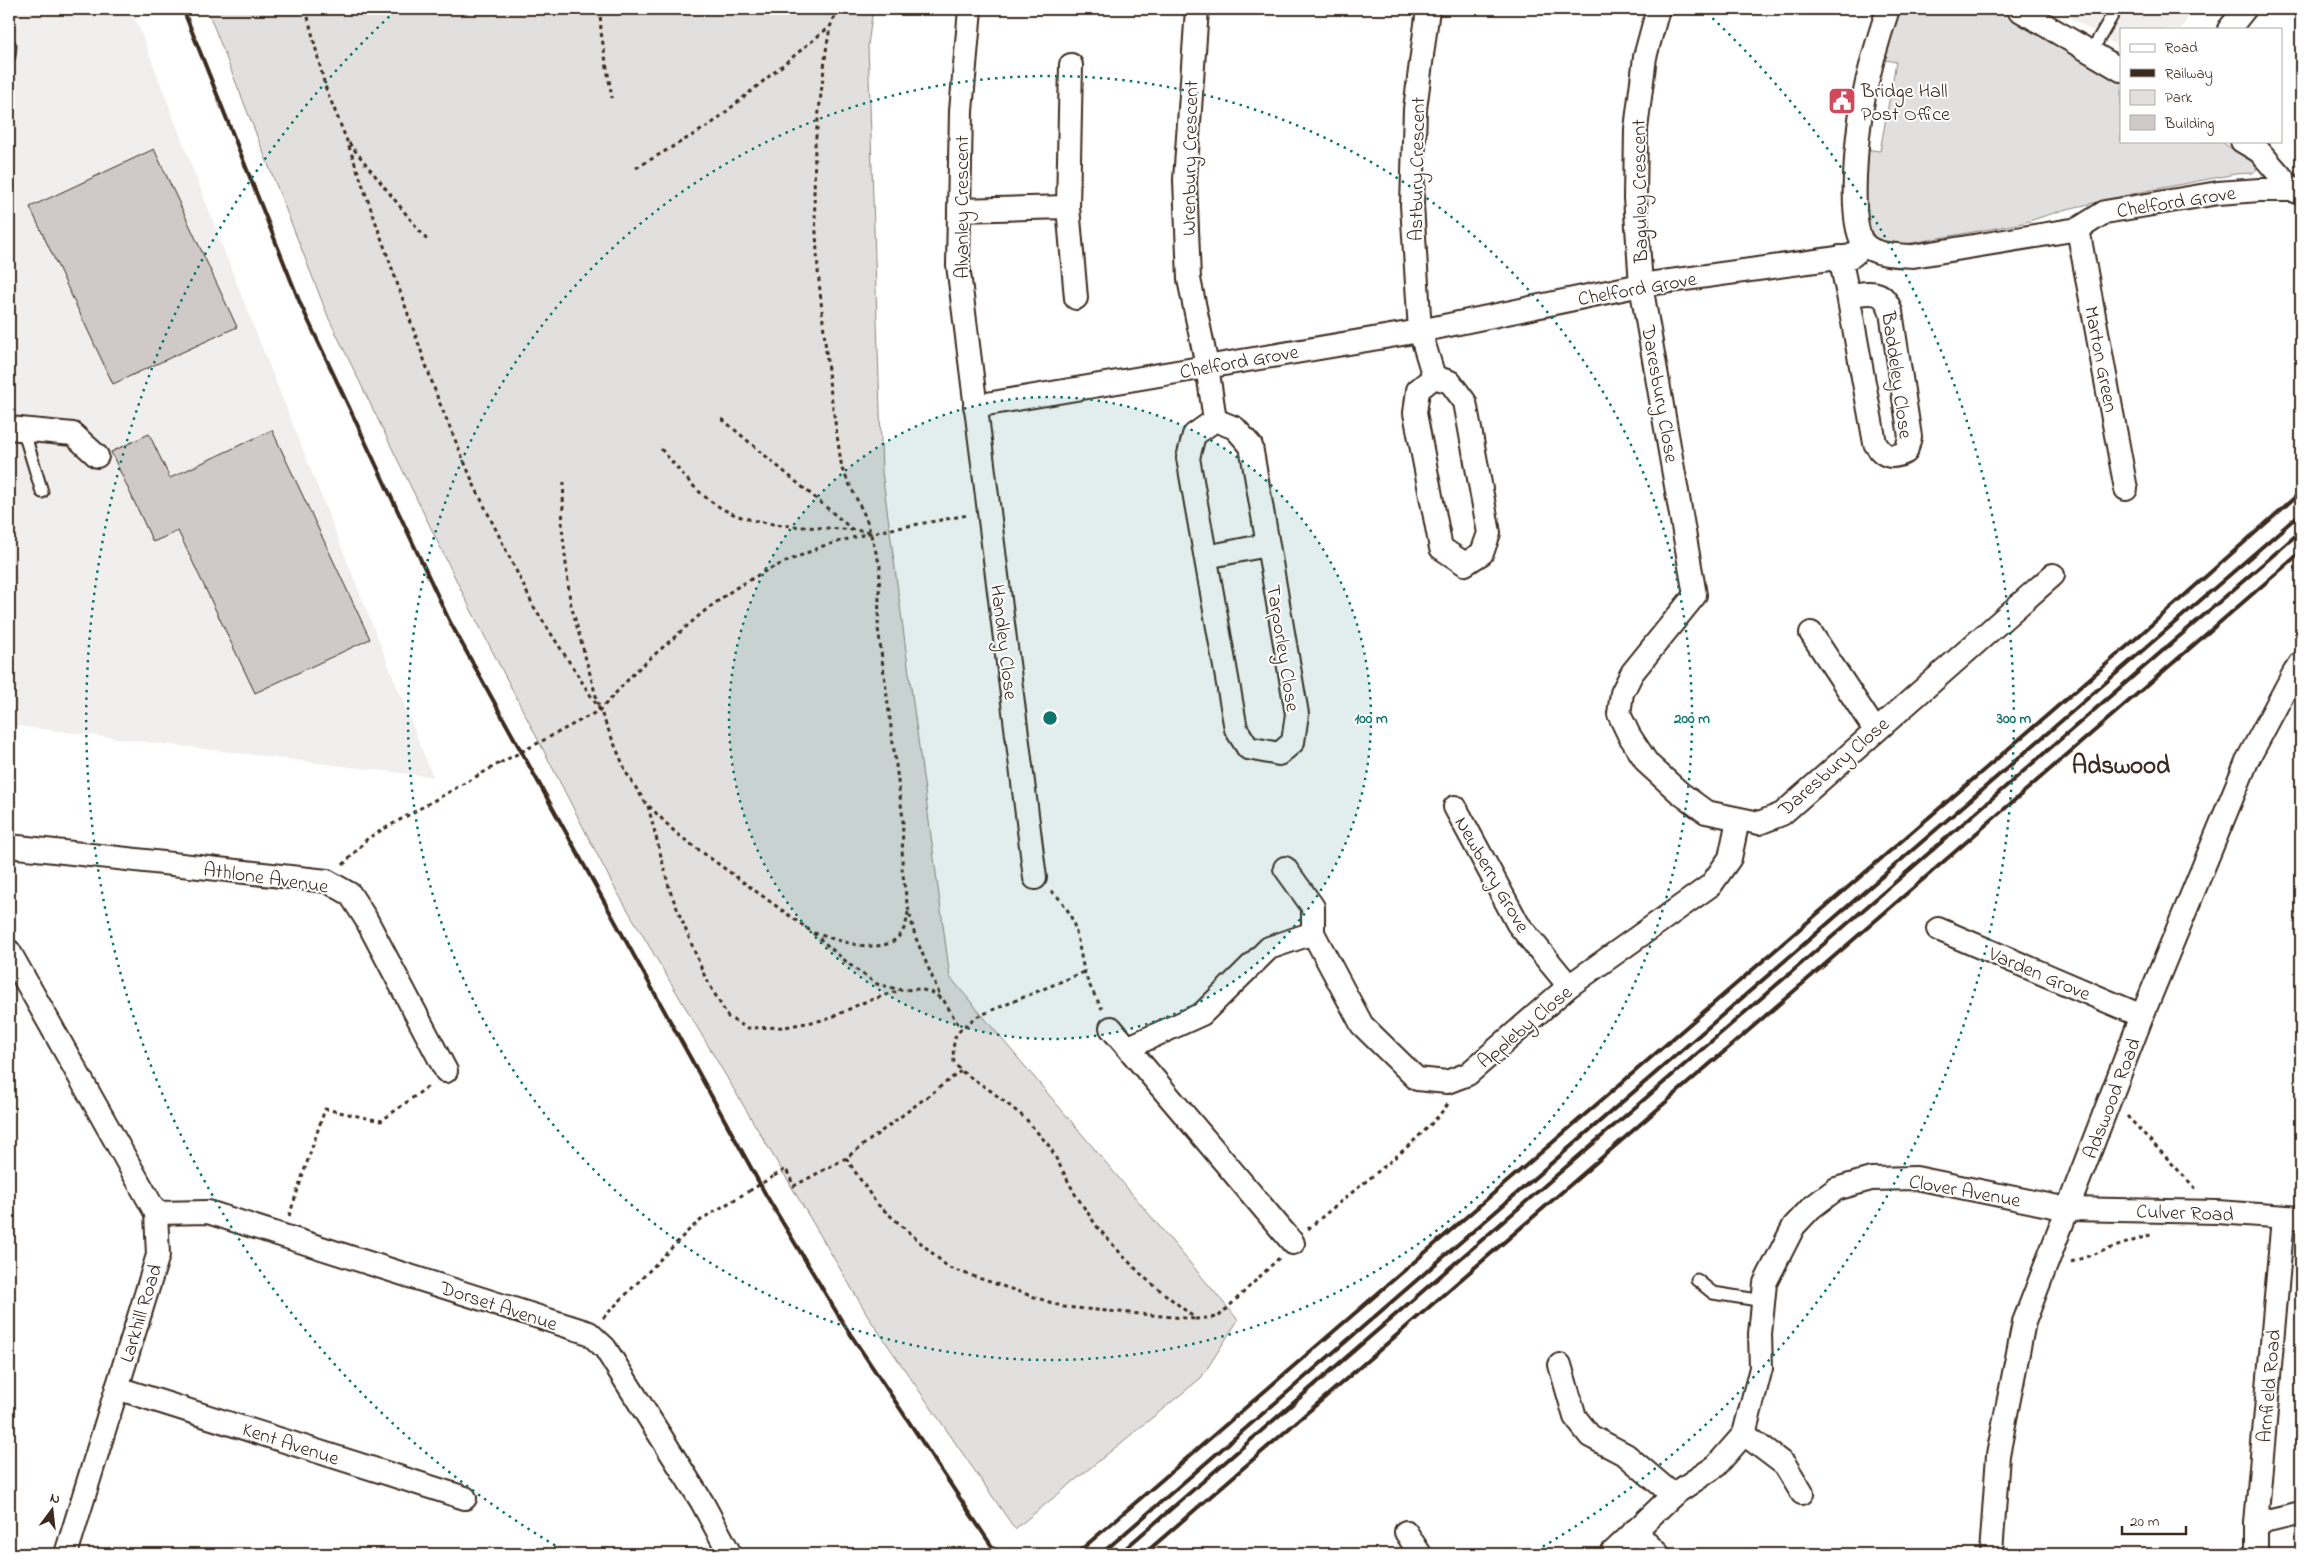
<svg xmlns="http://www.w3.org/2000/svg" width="2310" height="1563" viewBox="0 0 2310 1563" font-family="'Indie Flower',sans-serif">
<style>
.built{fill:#f1efee}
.green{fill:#e2e0de;stroke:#8e857e}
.building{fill:#cfcac7;stroke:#3b2a1e}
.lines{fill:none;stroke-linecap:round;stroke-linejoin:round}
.service-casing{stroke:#3b2a1e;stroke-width:15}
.minor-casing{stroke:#3b2a1e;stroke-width:26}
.path{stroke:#3b2a1e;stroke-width:3;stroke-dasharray:4 4;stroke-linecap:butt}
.service{stroke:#fff;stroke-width:11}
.minor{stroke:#fff;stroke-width:22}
.rail{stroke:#3b2a1e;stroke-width:4}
.path-bridge{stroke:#3b2a1e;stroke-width:3;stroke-dasharray:4 4;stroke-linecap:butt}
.ring{fill:none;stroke:#0f766e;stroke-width:2.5;stroke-dasharray:2.5 5}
.labels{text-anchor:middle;stroke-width:4;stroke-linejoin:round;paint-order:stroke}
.poi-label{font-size:20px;fill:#3b2a1e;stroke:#fff;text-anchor:start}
.street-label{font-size:20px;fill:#3b2a1e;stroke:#fff}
.district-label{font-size:25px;font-weight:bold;fill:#3b2a1e;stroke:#fff}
.centre{fill:#0f766e;stroke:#fff;stroke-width:2.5}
.ring-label{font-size:15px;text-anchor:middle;font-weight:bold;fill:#0f766e;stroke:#fff;stroke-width:4;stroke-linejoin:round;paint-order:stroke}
</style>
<rect width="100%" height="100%" fill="#fff"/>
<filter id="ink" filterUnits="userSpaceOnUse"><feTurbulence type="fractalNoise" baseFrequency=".02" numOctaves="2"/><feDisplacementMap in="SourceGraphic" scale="10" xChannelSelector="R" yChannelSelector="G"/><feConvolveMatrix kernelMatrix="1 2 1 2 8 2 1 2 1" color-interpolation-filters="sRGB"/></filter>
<g filter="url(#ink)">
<g class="built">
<polygon points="9,9 132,9 237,284 433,777 9,725"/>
<polygon points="2056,9 2193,9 2181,29 2121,29 2121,48"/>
</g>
<g class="green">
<polygon points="207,9 873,9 868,45 882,472 950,977 1238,1320 1201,1378 1015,1529 871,1321 613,885 467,602 329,319"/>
<polygon points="1897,9 1997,9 2121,83 2121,141 2220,141 2252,162 2257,169 2253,173 2235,174 2141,192 2063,210 2023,223 1900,245 1881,242 1874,236 1866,222 1865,149 1880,151 1896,62 1881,59"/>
</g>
<g class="building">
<polygon points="154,149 237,327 113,384 30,207"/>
<polygon points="272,430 370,639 255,693 178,531 153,542 111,452 149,434 170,478"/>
</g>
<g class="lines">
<defs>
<g id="service">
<polyline points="2091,52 2116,9"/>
<polyline points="9,56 10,46"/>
<polyline points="23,429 42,492"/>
<polyline points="1697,1280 1713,1293 1764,1301"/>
</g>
<g id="minor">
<polyline points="970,9 961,111 958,265 1035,878"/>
<polyline points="1197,9 1185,180 1189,279 1207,366 1215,420"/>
<polyline points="1428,9 1415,109 1412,205 1420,331 1434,377 1450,382 1465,402 1489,533 1482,553 1465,564 1441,548 1415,413 1418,390 1434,377"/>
<polyline points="1658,9 1645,57 1636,129 1635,198 1641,285 1695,595 1632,673 1622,693 1619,714 1629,735 1648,764 1680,793 1706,812 1759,823 1782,814 2053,575"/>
<path d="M1888 9C1878 39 1869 70 1863 101 1858 128 1846 227 1865 245 1877 256 1899 255 1913 256L2078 229 2105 212 2218 193 2260 190H2293"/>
<polyline points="2018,9 2121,70"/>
<polyline points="2229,29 2245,9"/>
<polyline points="1071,65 1068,207 1076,298"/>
<polyline points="2242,141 2259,151 2293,190 2300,193"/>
<polyline points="959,210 1068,207"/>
<polyline points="2078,229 2126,489"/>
<path d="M1840 257 1848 295C1870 293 1883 287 1891 312L1910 437 1906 452C1892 459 1883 457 1875 443L1848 295"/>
<polyline points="975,406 1420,331 1641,285 1852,256 1865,245"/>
<polygon points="1215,420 1235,428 1251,446 1297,714 1293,742 1279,754 1248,748 1236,729 1188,458 1194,435"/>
<polyline points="9,428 73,434 97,456"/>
<polyline points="1206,557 1267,545"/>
<polyline points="1811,633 1875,730"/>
<polyline points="1455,807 1518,924 1569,986"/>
<polyline points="9,846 327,881 350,894 366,919 446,1071"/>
<polyline points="1285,868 1313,907 1313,933"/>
<polyline points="1938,929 2142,1016"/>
<polyline points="9,951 156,1213 158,1255 66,1554"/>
<polyline points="1111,1028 1293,1243"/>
<polyline points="1129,1047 1202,1014 1269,948 1313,933 1362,1025 1417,1079 1447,1082 1468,1074 1569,986 1711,885 1730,858 1738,820"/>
<polyline points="156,1213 208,1212 589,1333 605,1348 702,1502 730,1554"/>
<polyline points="1560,1365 1575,1417 1590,1436 1626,1455 1673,1495"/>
<polyline points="117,1388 465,1498"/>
<polyline points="1744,1434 1785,1465 1802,1493"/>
<polyline points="2256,1524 2301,1513"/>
<polyline points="1634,1531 1658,1554"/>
<polyline points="1406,1532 1420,1554"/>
<polyline points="1611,1554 1673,1495 1716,1466 1744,1434 1761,1368 1760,1334 1765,1283 1794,1226 1811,1208 1836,1189 1871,1179 1916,1178 2068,1209 2217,1212 2301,1218"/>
<polyline points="1991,1554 1998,1455 2024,1322 2142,1016 2247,761 2294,673 2301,663"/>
<polyline points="2256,1554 2256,1524 2283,1218"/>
</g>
</defs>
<use href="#service" class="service-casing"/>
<use href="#minor" class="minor-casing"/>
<g class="path">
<polyline points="306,9 325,86 347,141 438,399 474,485 534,607 600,710 627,774 645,802 677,834 812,932 850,965 877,984 901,990 920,989 933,993 944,1001 961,1029"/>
<polyline points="600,9 601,32 612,98"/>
<polyline points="838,9 830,27 826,51 815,145 814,195 818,271 829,381 842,469 866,518 880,566 878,628 903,819 902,868 907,903 915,936 941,998"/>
<polyline points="349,143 427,240"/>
<polyline points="636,168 710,125 829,27"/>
<polyline points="722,419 853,530"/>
<path d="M661 449C677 467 692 488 712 502 753 533 821 524 869 532"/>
<polyline points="564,482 562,527 570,601 599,707"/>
<polyline points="542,741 600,710 637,670 702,613 734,589 767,570 823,546 870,533 968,515"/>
<polyline points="648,806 670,891 705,977 728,1017 747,1028 785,1027 828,1019 862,1003 901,990"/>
<polyline points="343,865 368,838 500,763"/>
<path d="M1051 891C1077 911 1077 941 1084 970 1087 983 1096 997 1102 1009"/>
<path d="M814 933C846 942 903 966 908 912"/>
<polyline points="1084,972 976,1017 961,1029 955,1037 953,1049 954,1062 961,1071 991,1091 1025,1118 1050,1147 1075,1194 1098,1228 1123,1256 1145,1278 1196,1319 1218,1317 1279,1258"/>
<polyline points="2127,1116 2197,1190"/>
<polyline points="846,1158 876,1203 949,1268 1064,1307 1195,1319"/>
<polyline points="774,1176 786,1169 794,1186 846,1158 961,1071"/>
<polyline points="289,1216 325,1109 381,1121 430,1085"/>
<path d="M1308 1229C1340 1201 1374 1176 1406 1148 1423 1132 1434 1123 1448 1104"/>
<polyline points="2071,1262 2153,1234"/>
<polyline points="603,1318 690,1229 705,1217 749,1191"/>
</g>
<use href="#service" class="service"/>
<use href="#minor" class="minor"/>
<g class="rail">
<polyline points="183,9 300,303 450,622 766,1195 843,1323 997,1554"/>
<polyline points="1076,1554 2132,642 2301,492"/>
<polyline points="1101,1554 2301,513"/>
<polyline points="1119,1554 2301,531"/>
<polyline points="1144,1554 2301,552"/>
</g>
<g class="path-bridge">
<polyline points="500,763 542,741"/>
<polyline points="749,1191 774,1176"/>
</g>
</g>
</g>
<circle cx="1050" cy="718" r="321" fill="#0f766e" fill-opacity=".12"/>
<g class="ring">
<circle cx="1050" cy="718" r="321"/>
<circle cx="1050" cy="718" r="642"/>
<path d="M568 1553A964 964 0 0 1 393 13M1707 13A964 964 0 0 1 1532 1553"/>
</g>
<defs>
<symbol id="civic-square" viewBox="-11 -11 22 22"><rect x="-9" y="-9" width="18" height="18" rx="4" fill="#d1495b" stroke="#fff"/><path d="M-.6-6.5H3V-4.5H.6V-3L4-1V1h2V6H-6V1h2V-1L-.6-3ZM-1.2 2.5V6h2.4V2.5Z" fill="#fff"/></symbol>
</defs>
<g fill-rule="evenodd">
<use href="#civic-square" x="1826" y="85" width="32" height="32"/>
</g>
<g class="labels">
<g class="poi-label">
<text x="1861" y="97">Bridge Hall<tspan x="1861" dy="23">Post Office</tspan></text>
</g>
<g class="street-label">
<text transform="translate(1189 158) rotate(-89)" y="7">Wrenbury Crescent</text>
<text transform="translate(1416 169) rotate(-89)" y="7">Astbury Crescent</text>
<text transform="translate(1639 191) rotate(-91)" y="7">Baguley Crescent</text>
<text transform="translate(2176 201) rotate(-9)" y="7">Chelford Grove</text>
<text transform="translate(961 207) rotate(-90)" y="7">Alvanley Crescent</text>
<text transform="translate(1637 288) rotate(-10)" y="7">Chelford Grove</text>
<text transform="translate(2102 359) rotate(79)" y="7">Marton Green</text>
<text transform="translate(1239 361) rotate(-10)" y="7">Chelford Grove</text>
<text transform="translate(1898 375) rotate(82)" y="7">Baddeley Close</text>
<text transform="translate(1661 394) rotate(80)" y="7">Daresbury Close</text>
<text transform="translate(1005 642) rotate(83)" y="7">Handley Close</text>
<text transform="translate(1284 648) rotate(81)" y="7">Tarporley Close</text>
<text transform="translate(1833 766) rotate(-41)" y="7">Daresbury Close</text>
<text transform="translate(1493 874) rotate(60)" y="7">Newberry Grove</text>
<text transform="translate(266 877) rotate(8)" y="7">Athlone Avenue</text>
<text transform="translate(2040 973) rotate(23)" y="7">Varden Grove</text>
<text transform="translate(1524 1026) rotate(-40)" y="7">Appleby Close</text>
<text transform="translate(2111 1098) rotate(-69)" y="7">Adswood Road</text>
<text transform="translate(1965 1190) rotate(10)" y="7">Clover Avenue</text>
<text transform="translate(2185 1212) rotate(2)" y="7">Culver Road</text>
<text transform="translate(499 1305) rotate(18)" y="7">Dorset Avenue</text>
<text transform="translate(140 1313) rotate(-73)" y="7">Larkhill Road</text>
<text transform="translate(2268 1386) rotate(-85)" y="7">Arnfield Road</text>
<text transform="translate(291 1443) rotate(18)" y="7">Kent Avenue</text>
</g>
<g class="district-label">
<text x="2121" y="773">Adswood</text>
</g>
</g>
<circle cx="1050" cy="718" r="8" class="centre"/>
<g class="ring-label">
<text x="1371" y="723">100 m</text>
<text x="1692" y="723">200 m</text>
<text x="2014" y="723">300 m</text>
</g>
<rect width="2310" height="1563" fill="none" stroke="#fff" stroke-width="30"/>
<rect x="15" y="15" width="2280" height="1533" fill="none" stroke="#3b2a1e" stroke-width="2" filter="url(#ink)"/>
<rect x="2120" y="28" width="162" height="115" fill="#ffffff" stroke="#b1aaa5"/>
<rect x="2130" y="44" width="25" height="8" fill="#ffffff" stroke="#b1aaa5"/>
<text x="2165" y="52" font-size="15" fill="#3b2a1e">Road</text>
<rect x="2130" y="69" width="25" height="8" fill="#3b2a1e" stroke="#b1aaa5"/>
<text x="2165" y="78" font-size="15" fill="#3b2a1e">Railway</text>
<rect x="2130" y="90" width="25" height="15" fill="#e2e0de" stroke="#b1aaa5"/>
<text x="2165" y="102" font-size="15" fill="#3b2a1e">Park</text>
<rect x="2130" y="115" width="25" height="15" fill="#cfcac7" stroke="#b1aaa5"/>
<text x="2165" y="128" font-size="15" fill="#3b2a1e">Building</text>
<g transform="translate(52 1510) rotate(15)" stroke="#ffffff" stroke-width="4" paint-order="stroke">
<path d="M0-4L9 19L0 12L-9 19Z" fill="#3b2a1e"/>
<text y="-8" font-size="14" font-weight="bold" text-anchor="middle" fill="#3b2a1e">N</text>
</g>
<path d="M2122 1526v8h64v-8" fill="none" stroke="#3b2a1e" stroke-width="2.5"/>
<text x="2130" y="1526" font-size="15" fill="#3b2a1e" stroke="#ffffff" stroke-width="4" paint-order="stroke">20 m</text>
</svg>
